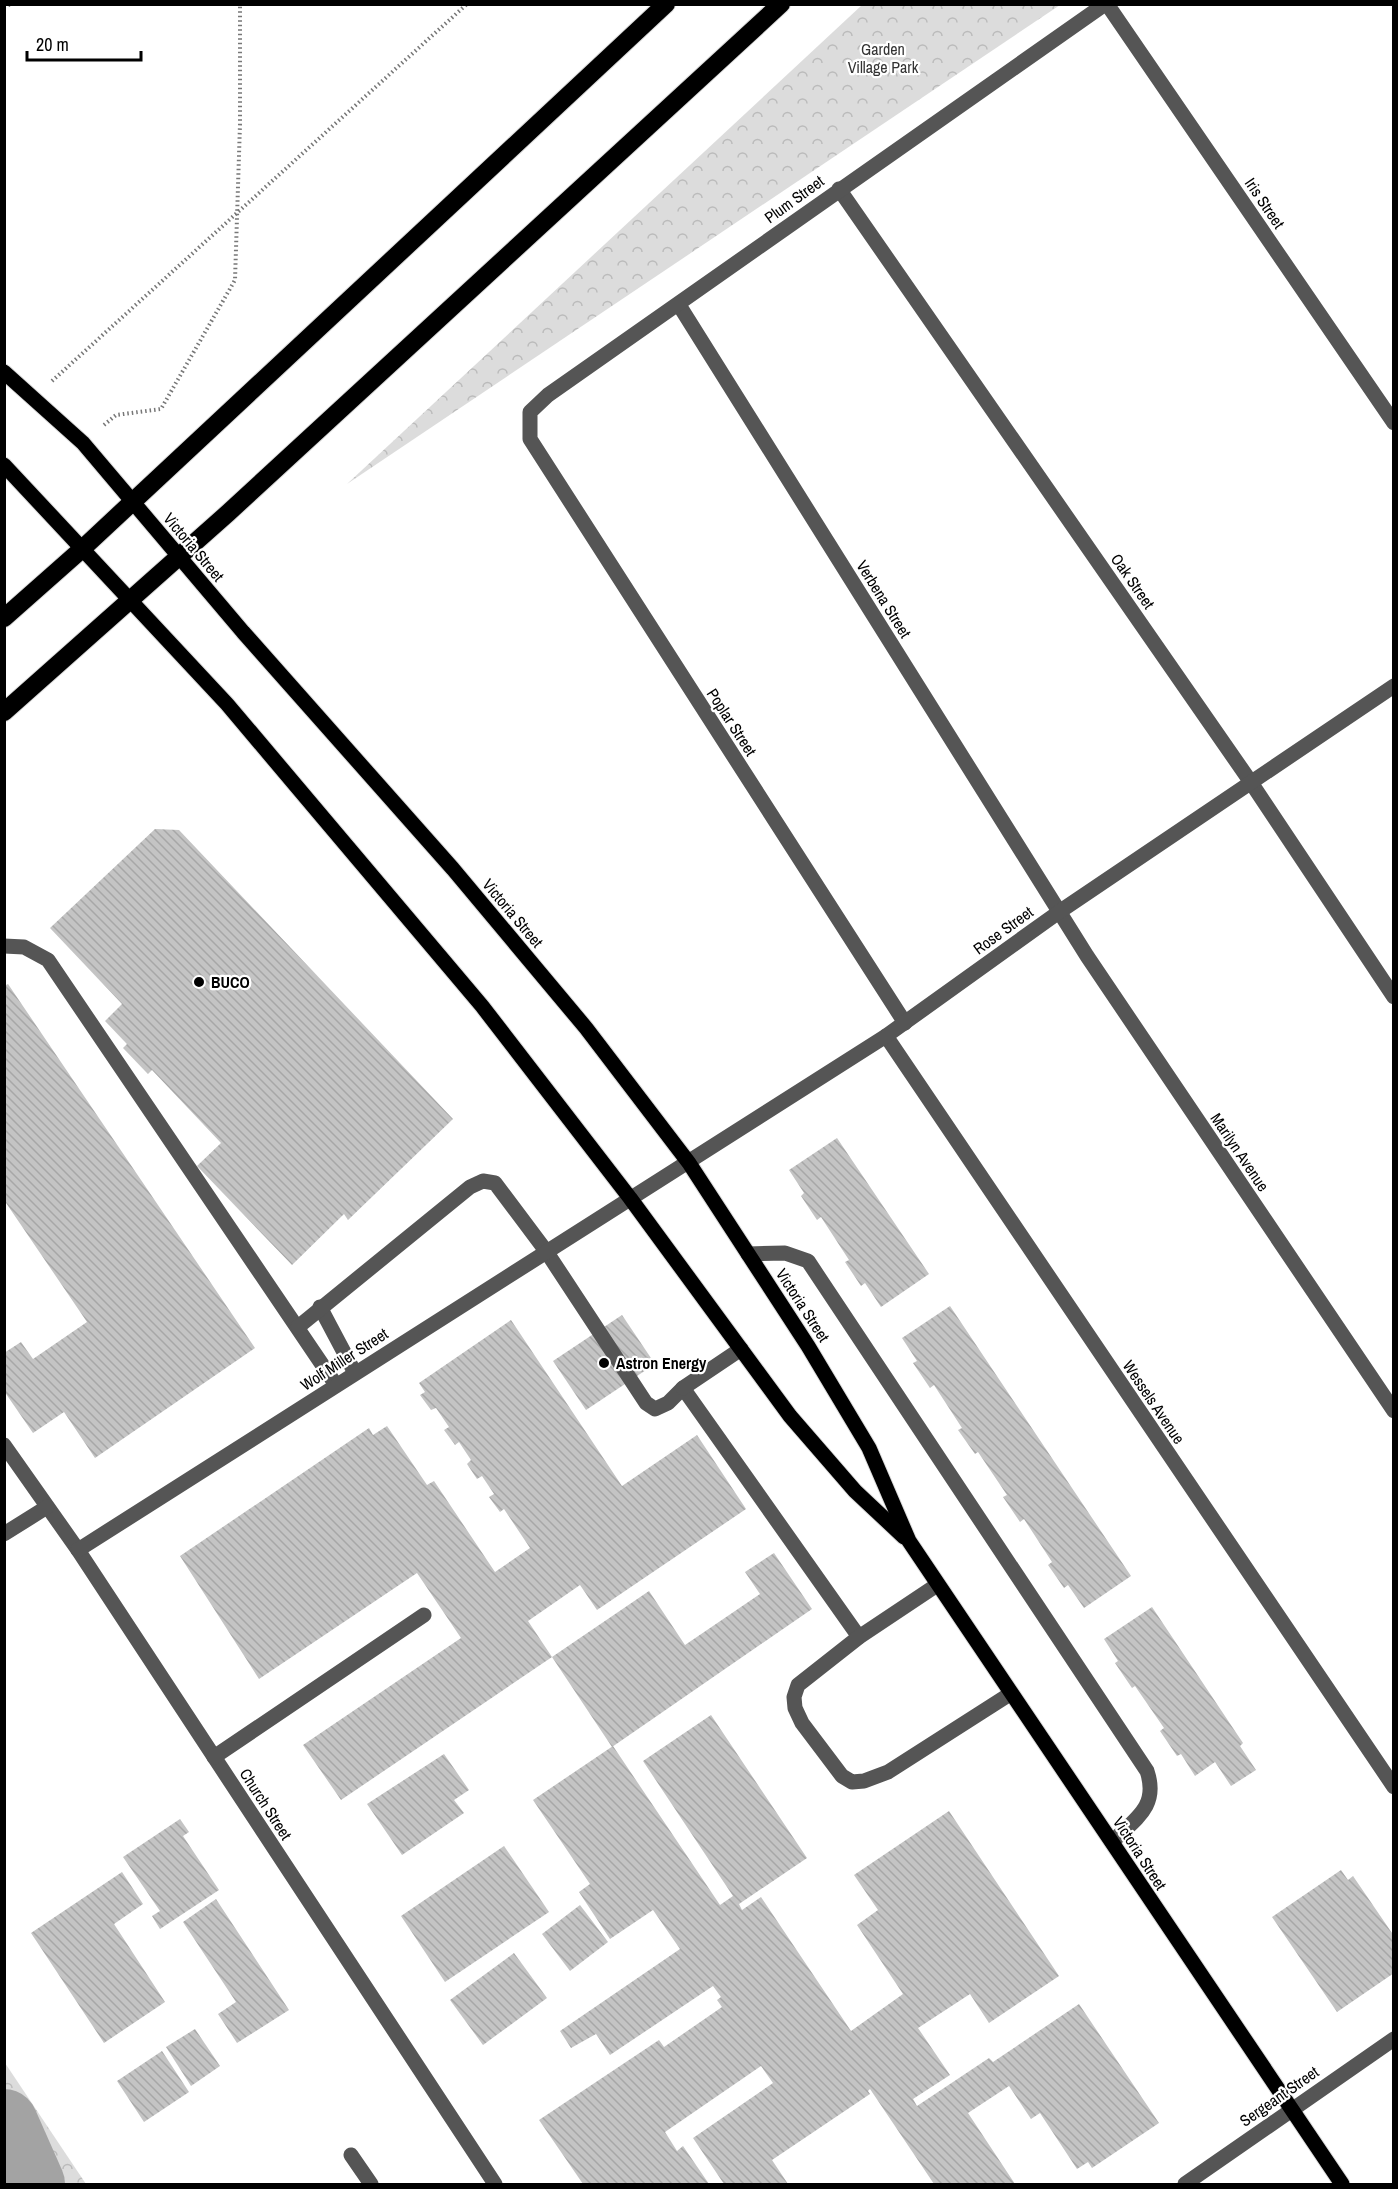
<svg xmlns="http://www.w3.org/2000/svg" width="1398" height="2189" viewBox="0 0 1398 2189" font-family="'Archivo Narrow',sans-serif">
<style>
.forest{fill:url(#forest-crowns)}
.lines{fill:none;stroke-linecap:round;stroke-linejoin:round}
.river{stroke:#a3a3a3;stroke-width:68}
.building{fill:url(#building-back-hatch)}
.major-casing{stroke:#dbdbdb;stroke-width:17}
.highway-casing{stroke:#dbdbdb;stroke-width:20}
.path{stroke:#777;stroke-width:4;stroke-dasharray:1.5 3;stroke-linecap:butt}
.minor{stroke:#555;stroke-width:15}
.major{stroke:#000;stroke-width:15}
.highway{stroke:#000;stroke-width:18}
.poi-dot{fill:#000;stroke:#fff;stroke-width:2}
.labels{text-anchor:middle;stroke-width:4.5;stroke-linejoin:round;paint-order:stroke}
.park-label{font-size:16px;fill:#333;stroke:#fff}
.street-label{font-size:16px;fill:#000;stroke:#fff}
.poi-label{font-size:16px;font-weight:bold;fill:#000;stroke:#fff;text-anchor:start}
</style>
<defs>
<pattern id="forest-crowns" width="20" height="18" patternUnits="userSpaceOnUse" patternTransform="scale(1.5)"><rect width="20" height="18" fill="#dcdcdc"/><path d="M2 6a3 3 0 1 1 6 0M12 15a3 3 0 1 1 6 0" fill="none" stroke="#bbb"/></pattern>
<pattern id="building-back-hatch" width="6" height="6" patternUnits="userSpaceOnUse" patternTransform="scale(1.5)"><rect width="6" height="6" fill="#c4c4c4"/><path d="M-1 5l2 2M0 0l6 6M5-1l2 2" fill="none" stroke="#a7a7a7"/></pattern>
</defs>
<rect width="100%" height="100%" fill="#fff"/>
<g class="forest">
<polygon points="862,5 1060,5 347,484"/>
<polygon points="4,2063 5,2063 86,2184 5,2184"/>
</g>
<g class="lines">
<polyline class="river" points="4,2123 31,2184"/>
</g>
<g class="building">
<polygon points="155,829 179,830 453,1119 348,1220 344,1214 292,1265 197,1166 221,1143 152,1070 148,1074 123,1048 127,1044 105,1021 122,1004 50,928"/>
<polygon points="8,984 255,1348 95,1458 64,1412 33,1433 4,1391 4,1353 21,1342 33,1359 87,1322 4,1200 4,986"/>
<polygon points="837,1138 929,1274 881,1307 865,1283 861,1286 845,1262 849,1260 821,1217 817,1220 801,1196 804,1193 789,1170"/>
<polygon points="950,1306 1131,1576 1084,1608 1068,1585 1064,1588 1048,1565 1052,1562 1024,1519 1020,1522 1003,1497 1007,1495 978,1452 975,1454 958,1430 962,1428 934,1385 930,1388 913,1363 917,1361 902,1338"/>
<polygon points="622,1315 655,1364 586,1410 553,1361"/>
<polygon points="511,1320 622,1486 697,1435 746,1509 597,1610 580,1585 528,1621 552,1657 341,1800 303,1745 461,1638 417,1573 259,1679 180,1556 369,1428 373,1435 387,1426 427,1485 434,1481 495,1572 530,1548 504,1509 500,1512 489,1497 494,1494 482,1476 477,1479 467,1464 471,1460 459,1442 455,1445 444,1430 449,1427 436,1408 431,1410 420,1395 425,1392 419,1383"/>
<polygon points="774,1553 812,1609 612,1747 552,1657 649,1591 685,1645 760,1594 745,1572"/>
<polygon points="1152,1607 1243,1743 1240,1746 1256,1770 1231,1786 1215,1762 1195,1776 1181,1754 1177,1756 1160,1731 1164,1728 1135,1686 1132,1688 1115,1663 1118,1661 1104,1639"/>
<polygon points="711,1715 807,1858 739,1904 742,1910 761,1897 851,2031 903,1994 857,1925 878,1910 854,1875 949,1811 1059,1976 989,2023 970,1994 918,2028 950,2075 913,2099 917,2106 989,2058 993,2062 1079,2004 1159,2123 1092,2168 1088,2162 1077,2169 1040,2113 1031,2119 1009,2086 968,2113 1015,2184 934,2184 870,2089 868,2091 870,2094 772,2160 788,2184 724,2184 693,2138 773,2083 761,2066 665,2132 677,2151 683,2146 709,2184 583,2184 539,2120 659,2040 664,2047 722,2007 717,2000 721,1997 713,1986 610,2055 596,2034 571,2048 560,2031 680,1949 653,1910 610,1939 579,1892 590,1884 533,1800 613,1746 720,1905 733,1896 643,1761"/>
<polygon points="444,1754 469,1790 454,1800 464,1813 402,1855 367,1804"/>
<polygon points="180,1819 189,1832 183,1836 219,1890 160,1929 152,1916 160,1911 123,1857"/>
<polygon points="504,1846 549,1912 445,1982 401,1916"/>
<polygon points="1341,1870 1348,1880 1353,1876 1394,1936 1394,1973 1337,2012 1272,1917"/>
<polygon points="122,1872 143,1904 114,1924 165,2002 104,2043 31,1933"/>
<polygon points="216,1899 289,2010 237,2043 218,2014 236,2002 183,1922"/>
<polygon points="580,1905 608,1942 570,1971 542,1934"/>
<polygon points="514,1953 547,1998 483,2045 450,2000"/>
<polygon points="195,2029 220,2066 191,2086 166,2047"/>
<polygon points="162,2051 189,2092 144,2122 117,2081"/>
</g>
<g class="lines">
<defs>
<g id="major">
<polyline points="4,372 83,443 243,632 453,869 586,1028 689,1163 808,1346 869,1448 909,1541 1342,2184"/>
<polyline points="4,465 227,704 482,1006 630,1198 790,1416 855,1491 904,1537"/>
</g>
<g id="highway">
<polyline points="4,618 82,549 666,4"/>
<polyline points="4,712 228,513 781,4"/>
</g>
</defs>
<use href="#major" class="major-casing"/>
<use href="#highway" class="highway-casing"/>
<g class="path">
<polyline points="4,6 13,4"/>
<polyline points="52,381 467,4"/>
<polyline points="104,425 116,415 161,409 235,280 240,124 240,4"/>
</g>
<g class="minor">
<polyline points="1107,4 1394,423"/>
<polyline points="839,189 1250,781 1394,997"/>
<polyline points="679,305 1087,956 1394,1411"/>
<polyline points="4,946 24,947 48,960 336,1385"/>
<polyline points="905,1023 530,439 530,412 548,395 1105,4"/>
<polyline points="886,1036 1394,1787"/>
<path d="M748 1254 785 1253 808 1261 1147 1771C1159 1807 1135 1819 1112 1842"/>
<polyline points="320,1307 355,1373"/>
<polyline points="298,1327 470,1187 483,1181 495,1183 546,1251 646,1403 655,1409 668,1403 683,1388 859,1637"/>
<polyline points="683,1388 741,1349"/>
<polyline points="4,1445 78,1550 495,2184"/>
<polyline points="4,1534 47,1507"/>
<polyline points="78,1550 886,1036 1059,912 1394,686"/>
<polyline points="937,1585 859,1637 798,1685 794,1697 795,1708 802,1723 842,1776 852,1782 864,1781 888,1772 1010,1694"/>
<polyline points="214,1757 424,1615"/>
<polyline points="351,2155 371,2184"/>
<polyline points="1185,2184 1394,2039"/>
</g>
<use href="#major" class="major"/>
<use href="#highway" class="highway"/>
</g>
<g class="poi-dot">
<circle cx="199" cy="982" r="6"/>
<circle cx="604" cy="1363" r="6"/>
</g>
<g class="labels">
<g class="park-label">
<text x="883" y="55">Garden<tspan x="883" dy="18">Village Park</tspan></text>
</g>
<g class="street-label">
<text transform="translate(794 199) rotate(-36)" y="6">Plum Street</text>
<text transform="translate(1265 203) rotate(56)" y="6">Iris Street</text>
<text transform="translate(194 547) rotate(50)" y="6">Victoria Street</text>
<text transform="translate(1133 581) rotate(55)" y="6">Oak Street</text>
<text transform="translate(884 599) rotate(58)" y="6">Verbena Street</text>
<text transform="translate(732 722) rotate(57)" y="6">Poplar Street</text>
<text transform="translate(513 913) rotate(50)" y="6">Victoria Street</text>
<text transform="translate(1003 930) rotate(-36)" y="6">Rose Street</text>
<text transform="translate(1240 1152) rotate(56)" y="6">Marilyn Avenue</text>
<text transform="translate(803 1305) rotate(57)" y="6">Victoria Street</text>
<text transform="translate(344 1359) rotate(-33)" y="6">Wolf Miller Street</text>
<text transform="translate(1154 1402) rotate(56)" y="6">Wessels Avenue</text>
<text transform="translate(266 1804) rotate(57)" y="6">Church Street</text>
<text transform="translate(1140 1853) rotate(57)" y="6">Victoria Street</text>
<text transform="translate(1279 2096) rotate(-35)" y="6">Sergeant Street</text>
</g>
<g class="poi-label">
<text x="211" y="988">BUCO</text>
<text x="616" y="1369">Astron Energy</text>
</g>
</g>
<rect width="1398" height="2189" fill="none" stroke="#000000" stroke-width="12"/>
<path d="M27 51v9h114v-9" fill="none" stroke="#000000" stroke-width="3"/>
<text x="36" y="51" font-size="18" fill="#000000" stroke="#ffffff" stroke-width="4.5" paint-order="stroke">20 m</text>
</svg>
